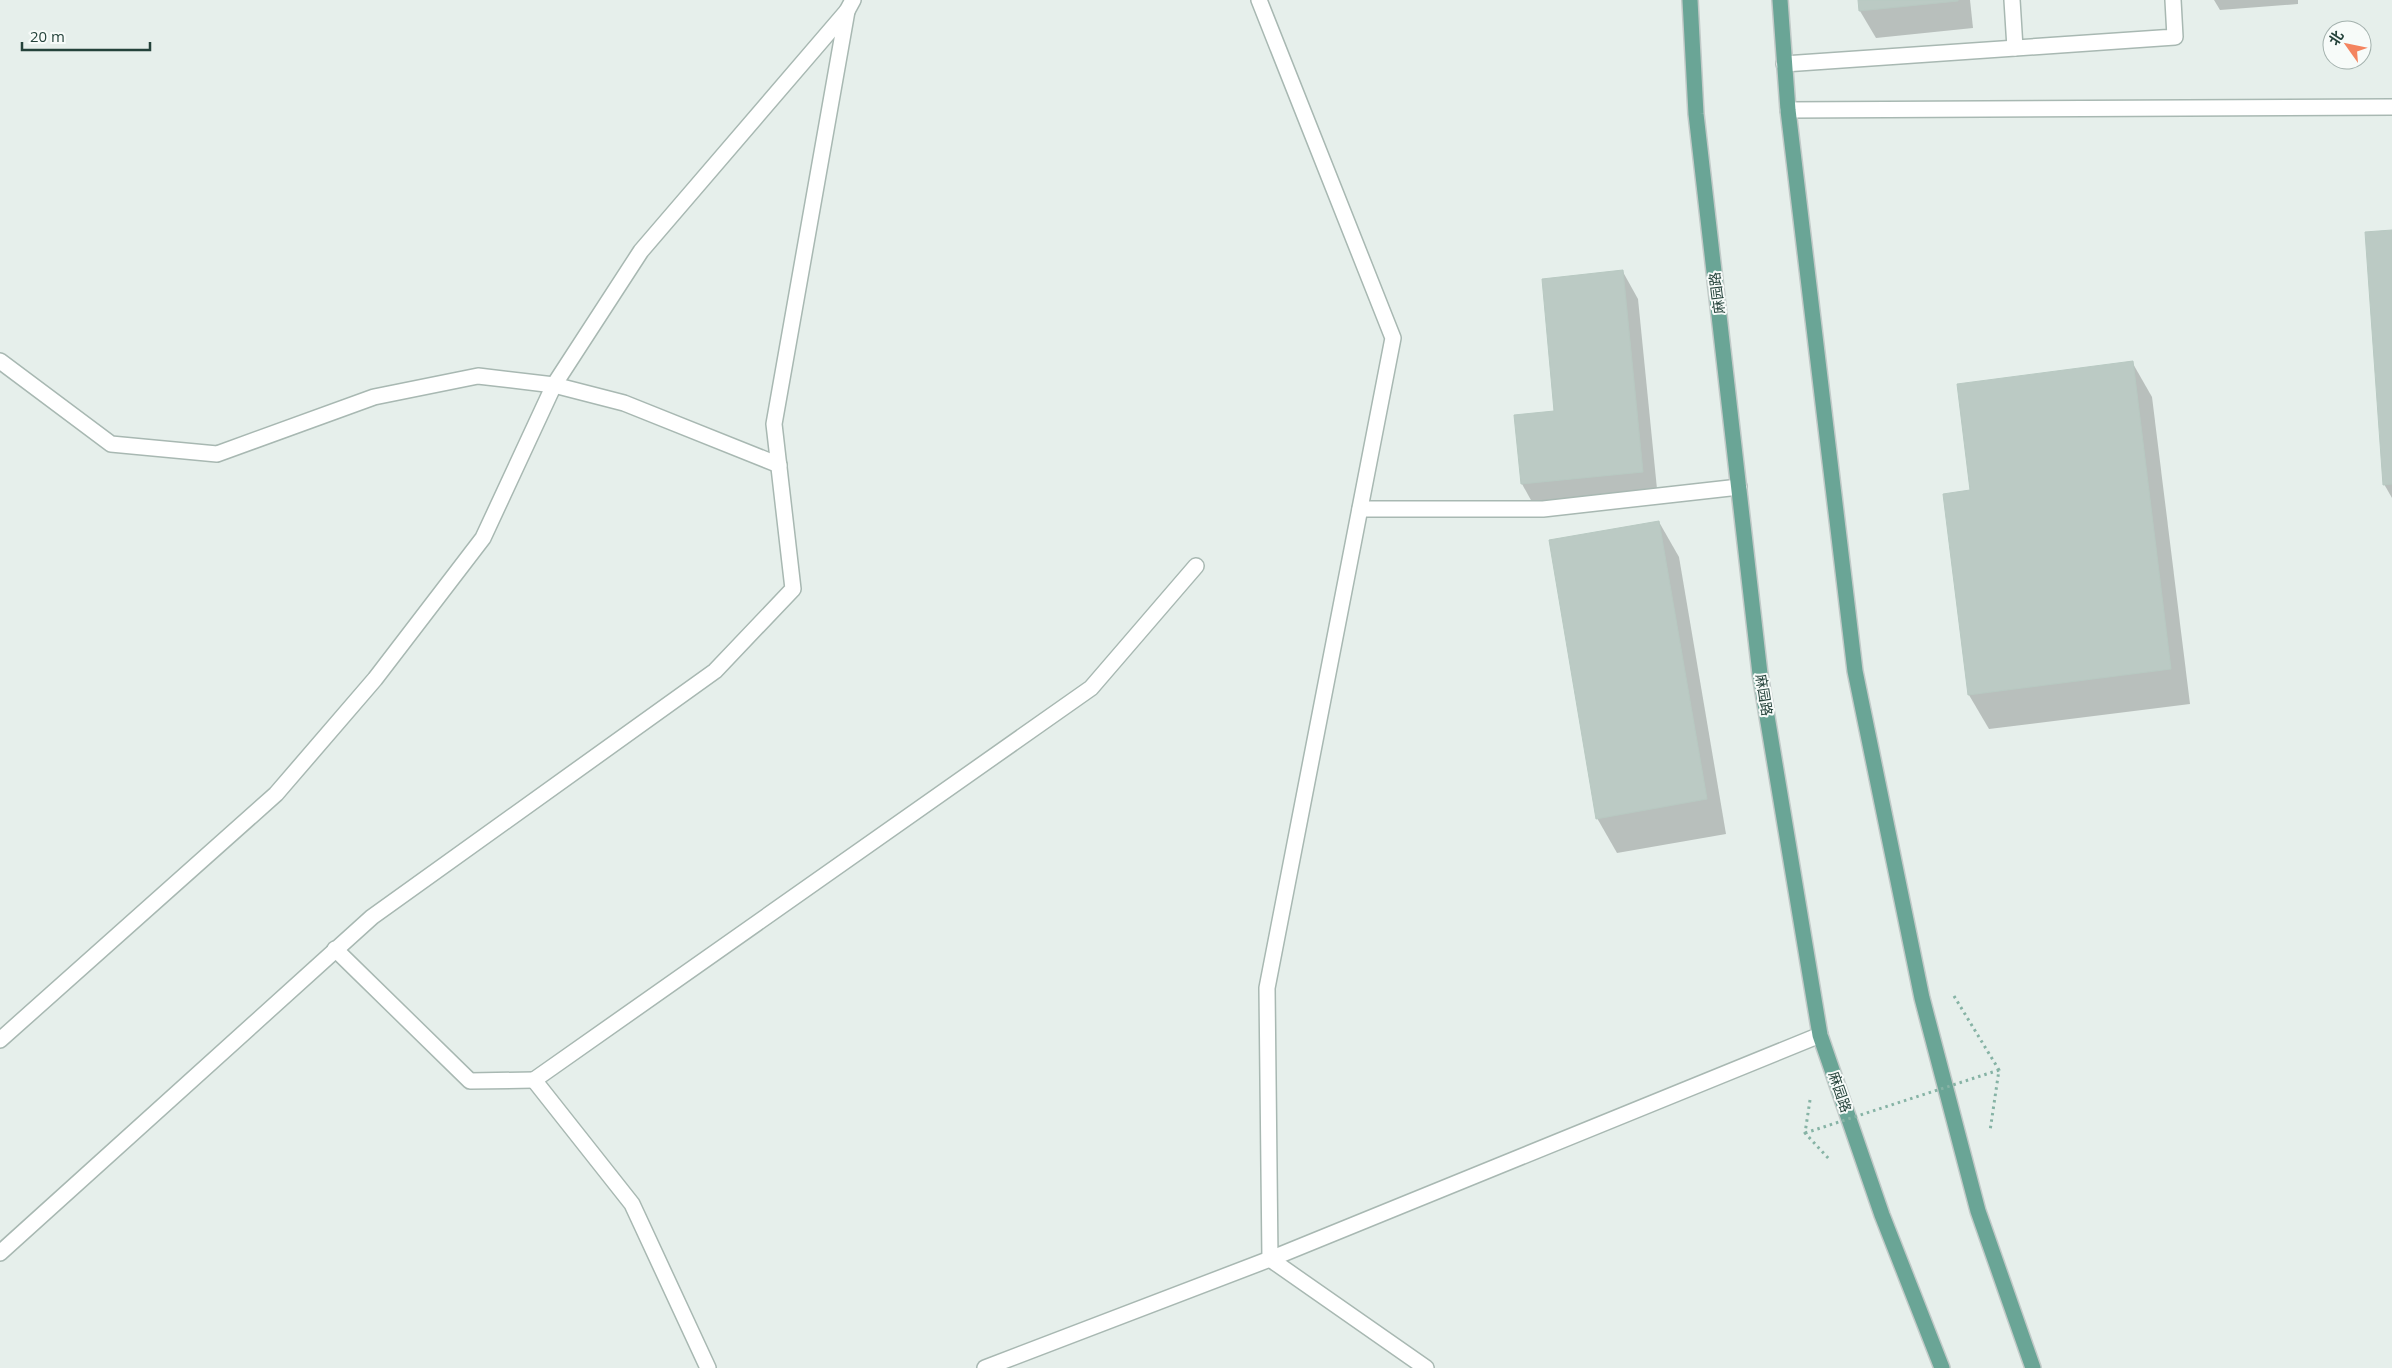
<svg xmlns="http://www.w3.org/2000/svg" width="2392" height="1368" viewBox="0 0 2392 1368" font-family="'Open Sans','Noto Sans SC',sans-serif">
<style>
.shadow{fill:#0003}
.building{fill:#bbcac4;stroke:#b8c9c2}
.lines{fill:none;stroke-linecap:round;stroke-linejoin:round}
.minor-casing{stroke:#a8b8b2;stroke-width:18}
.major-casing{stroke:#c2cac8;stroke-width:18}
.path{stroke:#86b3a5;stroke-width:3;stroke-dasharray:2.5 4;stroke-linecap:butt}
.minor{stroke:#fff;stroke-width:15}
.major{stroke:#6aa596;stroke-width:15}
.path-bridge{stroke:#86b3a5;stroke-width:3;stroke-dasharray:2.5 4;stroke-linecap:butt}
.labels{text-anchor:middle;stroke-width:4;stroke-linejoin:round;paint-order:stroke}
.street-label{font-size:14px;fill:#24423a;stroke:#f7fbf9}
</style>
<rect width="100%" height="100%" fill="#e6efeb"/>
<g class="shadow">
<polygon points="1859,0 1970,0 1973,28 1876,38 1860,11"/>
<polygon points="2214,0 2298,0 2298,4 2220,10"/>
<polygon points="2392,231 2392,498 2384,484"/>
<polygon points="1623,272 1638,299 1658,499 1537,511 1522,484"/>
<polygon points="2132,362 2152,397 2190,704 1989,729 1969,695 1971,491"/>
<polygon points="1659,522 1679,557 1726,834 1617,853 1597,818"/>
</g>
<g class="building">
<polygon points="1858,0 1958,0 1958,1 1859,11"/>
<polygon points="2392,230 2392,484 2383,485 2365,232"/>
<polygon points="1623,270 1643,472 1521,484 1514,415 1554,411 1542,279"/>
<polygon points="2133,361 2171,669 1968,695 1943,494 1970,490 1957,384"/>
<polygon points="1659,521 1707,799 1596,819 1549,540"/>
</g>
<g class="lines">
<defs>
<g id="minor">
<polyline points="1259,0 1393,338 1267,988 1270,1259"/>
<polyline points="2012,0 2015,48"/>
<polyline points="1784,64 2175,37 2173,0"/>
<polyline points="1788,110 2392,107"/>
<polyline points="0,361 111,444 217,454 374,397 478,376 554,385 624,403 779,465"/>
<polyline points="1360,509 1543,509 1739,487"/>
<polyline points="335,949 470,1081 534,1080"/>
<polyline points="0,1040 276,794 375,679 483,538 554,385 641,251 847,11 853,0"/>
<polyline points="0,1253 372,917 715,671 793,589 774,424 847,11"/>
<polyline points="1270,1259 1426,1368"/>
<polyline points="708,1368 632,1204 534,1080 1091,688 1196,566"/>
<polyline points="985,1368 1270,1259 1820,1035"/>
</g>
<g id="major">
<polyline points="1690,0 1696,114 1760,674 1820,1035 1882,1215 1942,1368"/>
<polyline points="1780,0 1788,110 1855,671 1922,998 1978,1211 2033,1368"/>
</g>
</defs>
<use href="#minor" class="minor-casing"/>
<use href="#major" class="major-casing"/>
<g class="path">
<polyline points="1954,996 1999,1070 1990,1131"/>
<polyline points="1810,1100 1805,1133 1829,1159"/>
</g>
<use href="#minor" class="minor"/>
<use href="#major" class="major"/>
<polyline class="path-bridge" points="1805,1133 1999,1070"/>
</g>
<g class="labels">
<g class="street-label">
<text transform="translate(1717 293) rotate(-97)" y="5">麻园路</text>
<text transform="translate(1764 695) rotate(81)" y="5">麻园路</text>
<text transform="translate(1840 1092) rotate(71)" y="5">麻园路</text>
</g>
</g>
<g transform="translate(2347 45) rotate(303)"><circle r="24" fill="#f7fbf9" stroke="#a3b1ad"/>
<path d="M0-4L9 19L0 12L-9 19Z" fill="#f4845f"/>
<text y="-8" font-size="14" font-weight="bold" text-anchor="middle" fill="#24423a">北</text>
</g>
<path d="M22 42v8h128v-8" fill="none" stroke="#24423a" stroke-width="2.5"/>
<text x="30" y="42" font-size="15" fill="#24423a" stroke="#f7fbf9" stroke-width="4" paint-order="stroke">20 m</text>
</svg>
